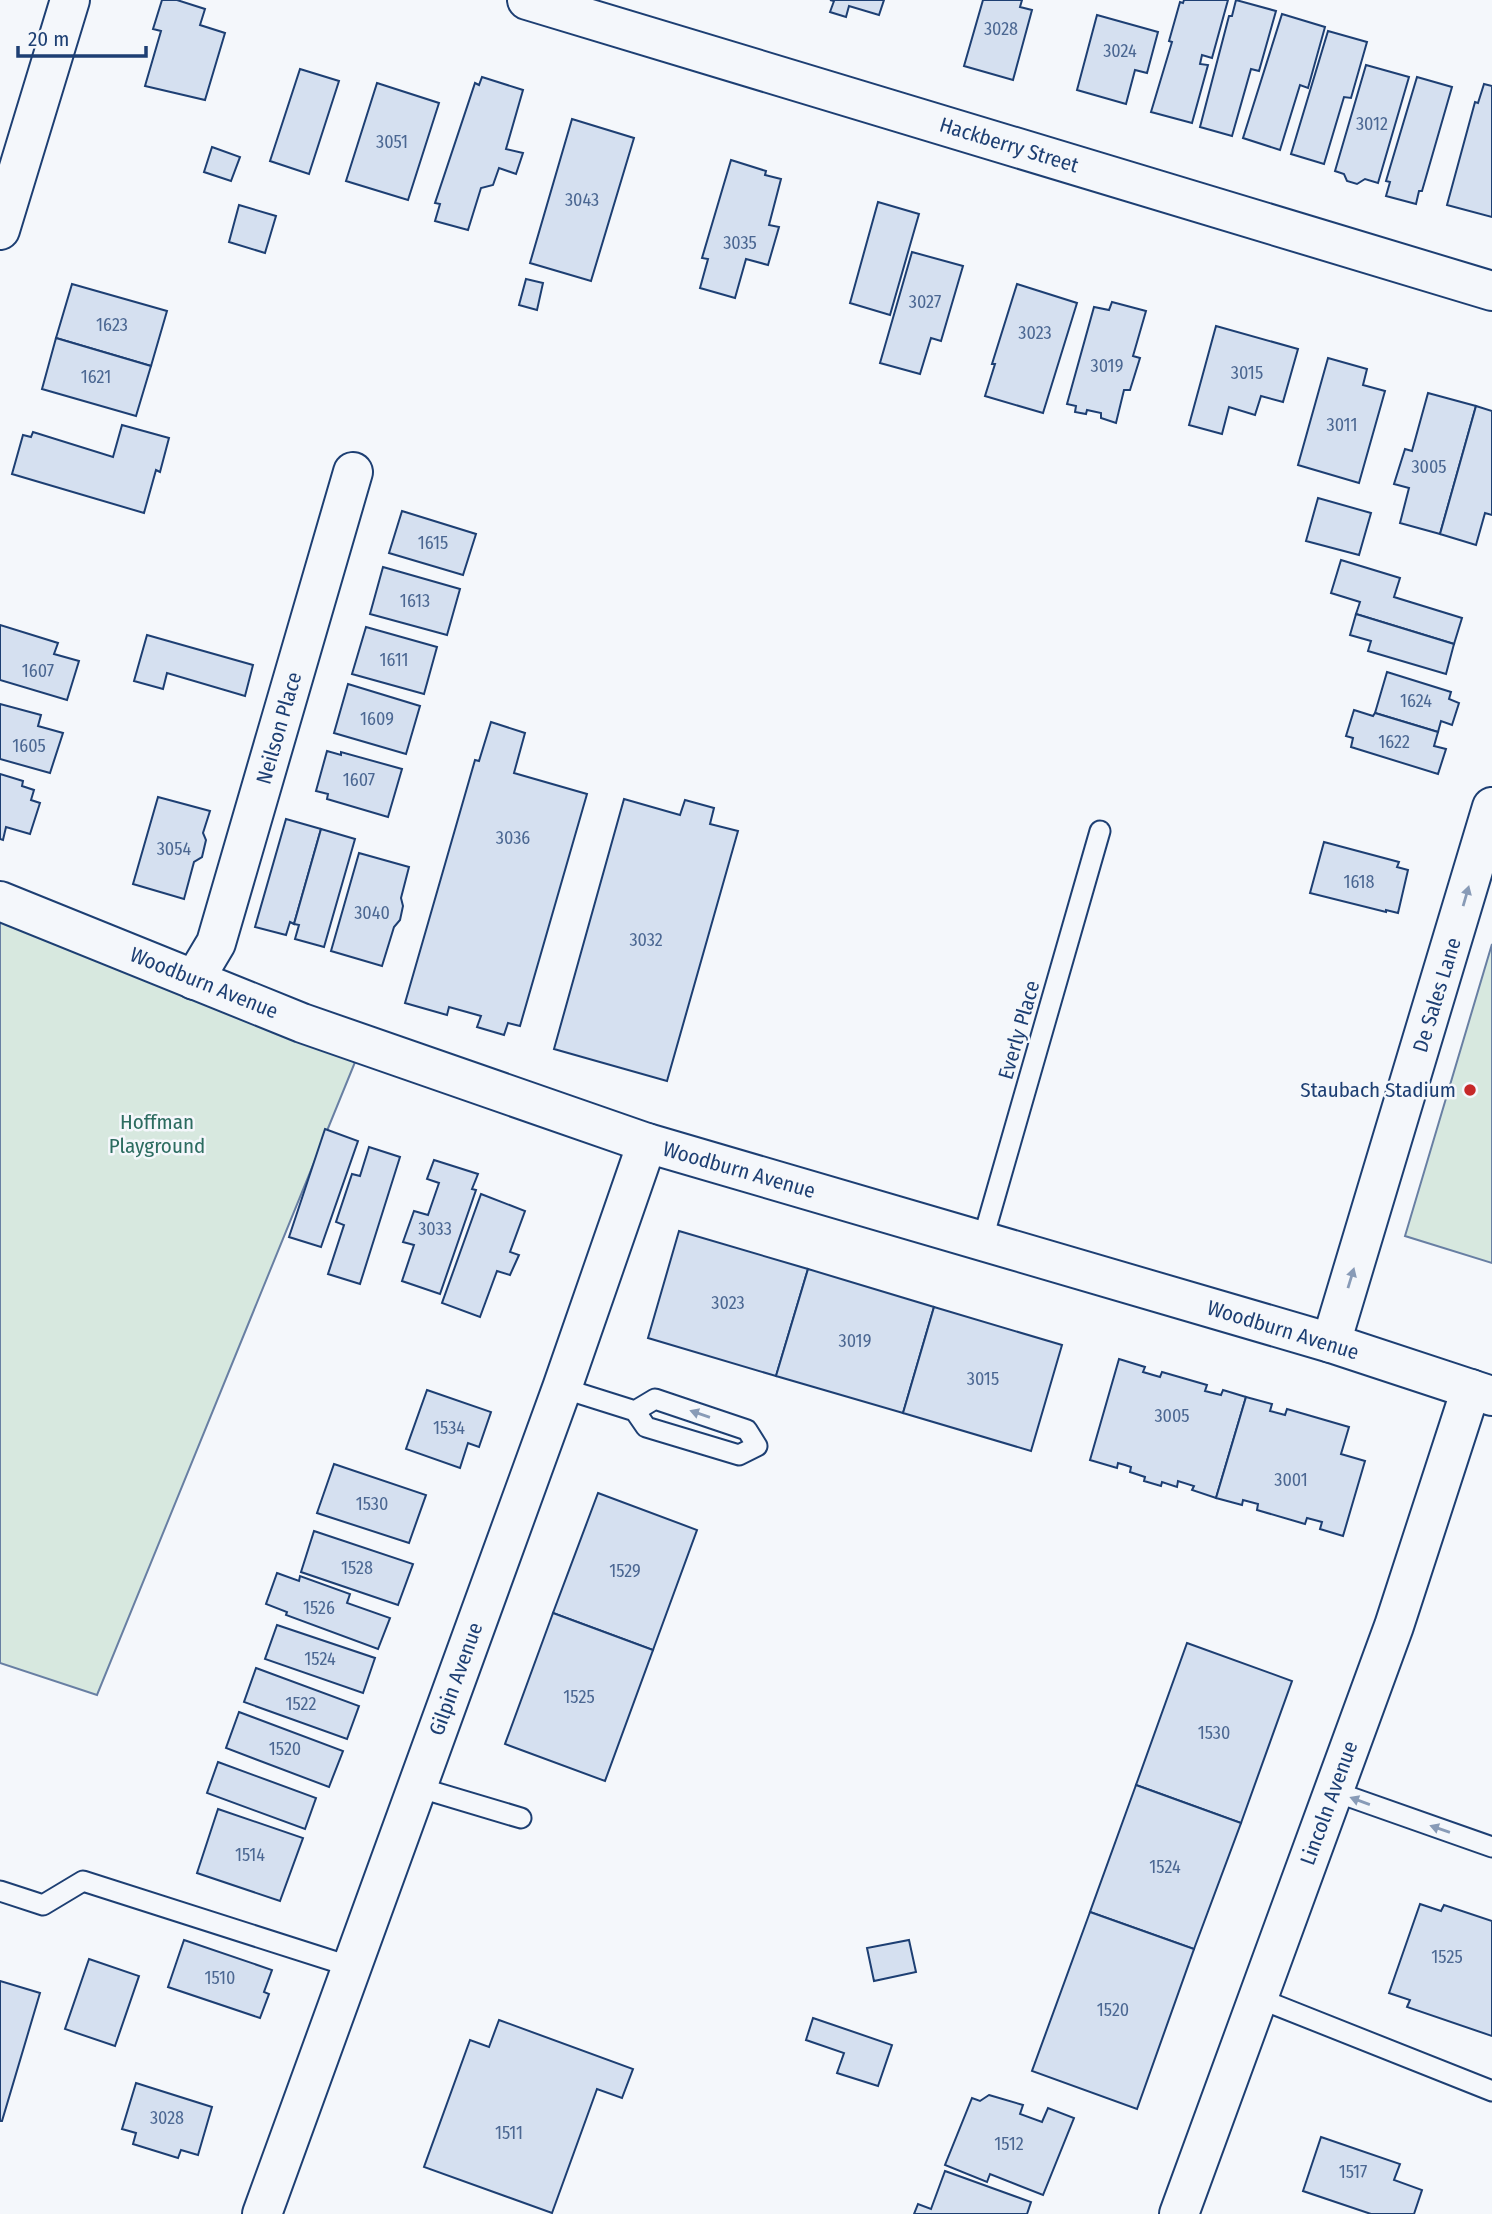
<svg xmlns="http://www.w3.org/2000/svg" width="1492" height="2214" viewBox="0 0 1492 2214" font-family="'Fira Sans Condensed',sans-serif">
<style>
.green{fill:#d7e8df;stroke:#687fa3;stroke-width:2}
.building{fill:#d5e0f0;stroke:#1d3f73;stroke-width:2}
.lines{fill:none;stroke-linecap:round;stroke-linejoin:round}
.lane-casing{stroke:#1d3f73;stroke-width:23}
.street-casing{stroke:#1d3f73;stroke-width:42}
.secondary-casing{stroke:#1d3f73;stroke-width:42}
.lane{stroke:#f4f7fb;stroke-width:19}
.street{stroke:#f4f7fb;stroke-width:38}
.secondary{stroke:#f4f7fb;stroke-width:38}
.oneway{fill:#889bb7}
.poi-dot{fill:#c62828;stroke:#f4f7fb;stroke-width:2.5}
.labels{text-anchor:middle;stroke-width:5;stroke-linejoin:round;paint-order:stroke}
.number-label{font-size:18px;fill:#4b6792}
.street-label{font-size:21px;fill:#1d3f73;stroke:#f4f7fb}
.poi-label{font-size:21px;fill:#1d3f73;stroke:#f4f7fb;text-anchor:end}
.park-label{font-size:21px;fill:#2c6c60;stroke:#f4f7fb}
</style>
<rect width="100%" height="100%" fill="#f4f7fb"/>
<g class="green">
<polygon points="0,901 362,1045 97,1695 0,1663"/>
<polygon points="1492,944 1492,1263 1405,1236"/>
</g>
<g class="building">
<polygon points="162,0 177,0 205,9 200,25 225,33 205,100 145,86 161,31 153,29"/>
<polygon points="830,0 884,0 879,15 849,6 846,17 830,12 834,1"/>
<polygon points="983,0 1022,0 1020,7 1032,10 1013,80 964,66"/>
<polygon points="1184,0 1228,0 1212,58 1202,55 1200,64 1208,65 1192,123 1151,112 1172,42 1169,41 1180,2 1183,3"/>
<polygon points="1236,0 1276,11 1259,71 1251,69 1232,136 1200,127 1229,16 1232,16"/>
<polygon points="1282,14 1325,27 1308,88 1300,85 1280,150 1243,138"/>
<polygon points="1097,15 1158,32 1147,73 1135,70 1126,104 1077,90"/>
<polygon points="1328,31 1367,42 1351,98 1344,97 1324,164 1291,154"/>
<polygon points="1366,65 1409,77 1378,183 1365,179 1357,184 1347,181 1344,174 1335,171"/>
<polygon points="300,69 339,81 309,174 270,161"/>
<polygon points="482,77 523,90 506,149 523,153 516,174 499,168 493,185 481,188 468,230 435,221 440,204 435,203 475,83 479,85"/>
<polygon points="1417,77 1452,87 1422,191 1419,191 1416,204 1386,196 1390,182 1386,181"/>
<polygon points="377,83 439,103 408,200 346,181"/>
<polygon points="1484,84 1492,86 1492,217 1447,205 1475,102 1478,103"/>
<polygon points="572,119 634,138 591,281 530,263"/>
<polygon points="212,147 240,157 231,181 204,172"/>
<polygon points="731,160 766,171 765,175 781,179 769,225 779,227 768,265 746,259 735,298 700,288 708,259 702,258"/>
<polygon points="878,202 919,214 890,315 850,303"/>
<polygon points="239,205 276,216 265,253 229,242"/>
<polygon points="912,252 963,266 941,341 931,338 920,374 880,363"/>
<polygon points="526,279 543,283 537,310 519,305"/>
<polygon points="72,284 167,311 151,366 56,338"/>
<polygon points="1017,284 1077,303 1043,413 985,396 995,364 992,364"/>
<polygon points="1112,302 1146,311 1133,356 1140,358 1130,390 1124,390 1116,423 1101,418 1101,413 1087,410 1086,414 1075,412 1076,406 1067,404 1094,307 1109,310"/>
<polygon points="1216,326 1298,349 1283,402 1261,396 1255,415 1229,407 1222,434 1189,425"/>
<polygon points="56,338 151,366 136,416 42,389"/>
<polygon points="1328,358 1367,369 1363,385 1385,391 1359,483 1298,465"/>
<polygon points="1428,393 1476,406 1440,534 1400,523 1409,488 1394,484 1405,449 1412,451"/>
<polygon points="1476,406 1492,411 1492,515 1485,513 1476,545 1440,534"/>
<polygon points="122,425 169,438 160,472 156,470 144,513 12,474 23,435 31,437 33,432 113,457"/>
<polygon points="1318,498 1371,513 1359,555 1306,541"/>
<polygon points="402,511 476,534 463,575 389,553"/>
<polygon points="1341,560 1400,578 1394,597 1462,618 1454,644 1356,614 1360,602 1331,593"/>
<polygon points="383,567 460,589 447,635 370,614"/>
<polygon points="1356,614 1454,644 1446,674 1368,651 1371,641 1350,635"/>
<polygon points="0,625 58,643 54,654 79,661 67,700 0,680"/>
<polygon points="366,627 437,647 424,694 352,674"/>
<polygon points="147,635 253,665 245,696 167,673 163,689 134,681"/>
<polygon points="1387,672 1451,692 1449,699 1459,703 1452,725 1441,721 1438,732 1375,713"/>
<polygon points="348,684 420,706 406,754 334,733"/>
<polygon points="0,704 41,715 38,726 63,733 50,773 0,759"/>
<polygon points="1354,710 1373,716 1375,713 1438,732 1434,746 1446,749 1438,774 1351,747 1353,738 1346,736"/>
<polygon points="491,722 525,733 514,773 587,794 520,1026 508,1023 504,1035 477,1027 481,1016 449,1007 447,1015 405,1003 475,760 479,761"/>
<polygon points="327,751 341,755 341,752 402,769 388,817 327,799 328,794 316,791"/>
<polygon points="0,774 23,781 22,786 34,790 31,800 40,803 30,834 6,827 3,840 0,839"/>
<polygon points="158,797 210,811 203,833 206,840 202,857 194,862 184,899 133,884"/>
<polygon points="624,799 680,815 685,800 714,808 710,824 738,831 667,1081 554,1049"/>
<polygon points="286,819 321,829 294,924 290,922 286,935 255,927"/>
<polygon points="321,829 355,839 324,947 295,939 299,925 294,924"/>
<polygon points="1324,842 1399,862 1397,867 1408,870 1398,913 1386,910 1386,912 1310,893"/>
<polygon points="359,853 409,867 401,898 403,906 400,920 394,927 382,966 331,951"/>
<polygon points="325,1129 358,1141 321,1247 289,1237"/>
<polygon points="369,1147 400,1157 360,1284 328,1274 344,1225 336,1222 352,1174 360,1176"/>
<polygon points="434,1160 478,1174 472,1189 476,1190 440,1294 402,1281 414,1245 403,1242 414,1211 428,1215 439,1183 427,1179"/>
<polygon points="481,1194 525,1211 510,1252 519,1255 510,1275 497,1271 480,1317 442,1303"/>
<polygon points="679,1231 808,1269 776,1376 648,1338"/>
<polygon points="808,1269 934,1307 903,1413 776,1376"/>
<polygon points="934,1307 1062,1345 1031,1451 903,1413"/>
<polygon points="1119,1359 1145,1367 1143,1372 1160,1377 1162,1372 1207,1385 1205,1391 1221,1395 1223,1390 1246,1397 1216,1498 1192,1490 1194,1486 1178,1481 1177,1487 1162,1482 1161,1486 1144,1481 1145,1477 1130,1472 1131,1467 1125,1465 1118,1463 1117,1468 1090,1460"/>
<polygon points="427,1390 491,1412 479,1447 468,1443 460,1468 406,1449"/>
<polygon points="1246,1397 1272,1404 1270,1411 1285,1415 1287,1409 1349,1427 1341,1454 1365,1461 1343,1536 1320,1529 1322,1522 1307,1518 1305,1524 1257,1510 1258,1504 1243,1500 1242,1505 1216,1498"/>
<polygon points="334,1464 426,1495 409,1543 317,1513"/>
<polygon points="598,1493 697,1530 653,1650 553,1613"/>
<polygon points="314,1531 413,1564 398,1605 301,1572"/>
<polygon points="277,1573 299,1581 300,1576 350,1594 347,1603 390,1618 378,1649 286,1615 287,1612 266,1604"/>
<polygon points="553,1613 653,1650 605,1781 505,1744"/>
<polygon points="277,1625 375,1658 363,1693 265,1659"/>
<polygon points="1187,1643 1292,1681 1241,1823 1136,1785"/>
<polygon points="256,1668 359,1706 347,1739 244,1702"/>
<polygon points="239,1712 343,1751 329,1787 226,1748"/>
<polygon points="218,1762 316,1798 305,1829 207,1793"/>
<polygon points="1136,1785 1241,1823 1194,1949 1090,1912"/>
<polygon points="218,1809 303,1838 280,1901 197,1873"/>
<polygon points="1420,1904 1441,1911 1444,1905 1492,1921 1492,2036 1407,2007 1410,2000 1389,1993"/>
<polygon points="1090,1912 1194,1949 1137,2109 1032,2071"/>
<polygon points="184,1940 272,1970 264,1992 269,1994 260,2018 168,1987"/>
<polygon points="909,1940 916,1972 874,1981 867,1948"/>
<polygon points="89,1959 139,1976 115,2046 65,2029"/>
<polygon points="0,1981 40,1993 2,2121 0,2121"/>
<polygon points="813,2018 892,2045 878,2086 837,2073 844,2053 806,2040"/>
<polygon points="499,2020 633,2069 622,2098 597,2089 552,2213 424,2167 470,2040 489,2047"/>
<polygon points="136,2083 212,2107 198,2155 181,2150 178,2158 133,2144 136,2133 122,2129"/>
<polygon points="989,2095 1023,2105 1020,2114 1042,2122 1048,2108 1074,2118 1043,2195 990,2174 987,2182 945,2165 972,2098 980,2101"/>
<polygon points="1321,2137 1400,2164 1394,2180 1422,2190 1414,2214 1371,2214 1303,2191"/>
<polygon points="945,2171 1031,2202 1027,2214 914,2214 918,2204 931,2209"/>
</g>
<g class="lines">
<defs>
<g id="lane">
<polyline points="982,1242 1100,831"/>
<polyline points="562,1388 635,1411 646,1427 739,1455 757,1446 747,1430 655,1399 635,1411"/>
<polyline points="417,1787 521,1818"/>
<polyline points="1333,1791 1492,1847"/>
<polyline points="0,1891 43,1905 83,1881 352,1967"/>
<polyline points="1258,1998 1492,2091"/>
</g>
<g id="street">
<polyline points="527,0 1492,291"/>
<polyline points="0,230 70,0"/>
<polyline points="194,980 216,943 353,472"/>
<polyline points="1331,1343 1492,807"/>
<polyline points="262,2214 562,1388 647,1143"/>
<polyline points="1179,2214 1394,1626 1471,1389"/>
</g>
<polyline id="secondary" points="0,901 302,1023 647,1143 1331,1343 1492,1396"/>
</defs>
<use href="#lane" class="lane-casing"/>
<use href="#street" class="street-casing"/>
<use href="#secondary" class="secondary-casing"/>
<use href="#lane" class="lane"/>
<use href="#street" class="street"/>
<use href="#secondary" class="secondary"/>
</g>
<defs><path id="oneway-solid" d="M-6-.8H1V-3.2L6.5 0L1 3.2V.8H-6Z" transform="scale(1.75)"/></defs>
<g class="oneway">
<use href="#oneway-solid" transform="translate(1466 896) rotate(-74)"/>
<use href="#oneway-solid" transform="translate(1351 1278) rotate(-73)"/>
<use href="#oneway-solid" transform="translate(700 1414) rotate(-161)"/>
<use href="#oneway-solid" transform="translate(1360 1801) rotate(-160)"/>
<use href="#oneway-solid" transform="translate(1440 1829) rotate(-161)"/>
</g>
<circle class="poi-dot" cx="1470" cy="1090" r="7"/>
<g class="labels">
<g class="number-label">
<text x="1001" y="35">3028</text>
<text x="1120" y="57">3024</text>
<text x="1372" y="130">3012</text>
<text x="392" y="148">3051</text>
<text x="582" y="206">3043</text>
<text x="740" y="249">3035</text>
<text x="925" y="308">3027</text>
<text x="112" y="331">1623</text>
<text x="1035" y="339">3023</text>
<text x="1107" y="372">3019</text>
<text x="1247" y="379">3015</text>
<text x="96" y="383">1621</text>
<text x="1342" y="431">3011</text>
<text x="1429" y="473">3005</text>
<text x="433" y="549">1615</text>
<text x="415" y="607">1613</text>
<text x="394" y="666">1611</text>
<text x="38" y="677">1607</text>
<text x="1416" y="707">1624</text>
<text x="377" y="725">1609</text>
<text x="1394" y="748">1622</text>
<text x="29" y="752">1605</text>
<text x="359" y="786">1607</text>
<text x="513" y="844">3036</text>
<text x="174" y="855">3054</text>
<text x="1359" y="888">1618</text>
<text x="372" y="919">3040</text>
<text x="646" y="946">3032</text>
<text x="435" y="1235">3033</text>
<text x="728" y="1309">3023</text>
<text x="855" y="1347">3019</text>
<text x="983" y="1385">3015</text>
<text x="1172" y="1422">3005</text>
<text x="449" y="1434">1534</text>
<text x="1291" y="1486">3001</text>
<text x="372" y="1510">1530</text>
<text x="357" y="1574">1528</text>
<text x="625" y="1577">1529</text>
<text x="319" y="1614">1526</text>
<text x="320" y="1665">1524</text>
<text x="579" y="1703">1525</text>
<text x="301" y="1710">1522</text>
<text x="1214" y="1739">1530</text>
<text x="285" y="1755">1520</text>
<text x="250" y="1861">1514</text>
<text x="1165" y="1873">1524</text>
<text x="1447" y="1963">1525</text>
<text x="220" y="1984">1510</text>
<text x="1113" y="2016">1520</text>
<text x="167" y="2124">3028</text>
<text x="509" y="2139">1511</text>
<text x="1009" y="2150">1512</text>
<text x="1353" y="2178">1517</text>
</g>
<g class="street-label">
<text transform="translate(1009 145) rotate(17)" y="7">Hackberry Street</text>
<text transform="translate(279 728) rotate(-74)" y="7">Neilson Place</text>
<text transform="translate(204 983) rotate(22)" y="7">Woodburn Avenue</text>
<text transform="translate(1437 995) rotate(-73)" y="7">De Sales Lane</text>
<text transform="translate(1019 1030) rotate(-74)" y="7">Everly Place</text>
<text transform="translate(739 1170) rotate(16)" y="7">Woodburn Avenue</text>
<text transform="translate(1283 1330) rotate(17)" y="7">Woodburn Avenue</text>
<text transform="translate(456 1679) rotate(-70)" y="7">Gilpin Avenue</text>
<text transform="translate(1329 1803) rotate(-70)" y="7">Lincoln Avenue</text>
</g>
<g class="poi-label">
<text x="1456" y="1097">Staubach Stadium</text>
</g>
<g class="park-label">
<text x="157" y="1129">Hoffman<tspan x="157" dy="24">Playground</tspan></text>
</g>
</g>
<path d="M18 46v10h128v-10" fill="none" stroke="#1d3f73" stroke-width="3.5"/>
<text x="28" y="46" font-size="21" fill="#1d3f73" stroke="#f4f7fb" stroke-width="5" paint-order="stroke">20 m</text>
</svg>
